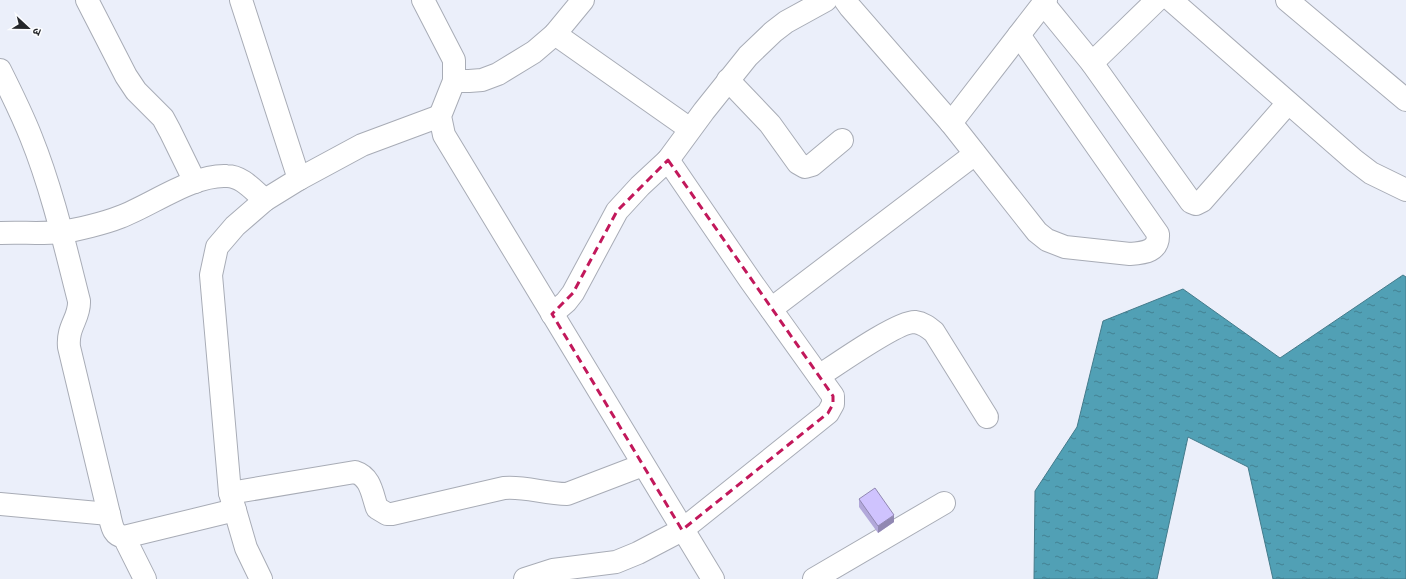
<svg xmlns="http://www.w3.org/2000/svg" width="1406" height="579" viewBox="0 0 1406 579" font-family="'Archivo Narrow','Noto Sans Devanagari',sans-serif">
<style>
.water{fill:url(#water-ripples);stroke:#447b8b}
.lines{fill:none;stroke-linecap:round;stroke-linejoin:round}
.minor-casing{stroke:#a8acb6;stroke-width:24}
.minor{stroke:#fff;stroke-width:22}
.wall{fill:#b2a8da}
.shaded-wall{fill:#9188b2}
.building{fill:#cfc3fe;stroke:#9188b2}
.marked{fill:none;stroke:#c2185b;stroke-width:3;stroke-dasharray:8 5;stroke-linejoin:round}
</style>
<defs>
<pattern id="water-ripples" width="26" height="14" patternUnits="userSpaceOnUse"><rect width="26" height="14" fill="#51a0b5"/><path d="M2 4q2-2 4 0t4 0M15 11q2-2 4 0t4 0" fill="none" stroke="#438293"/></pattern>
</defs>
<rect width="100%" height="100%" fill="#ebeffa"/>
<polygon class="water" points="1403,275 1406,277 1406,579 1273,579 1248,467 1188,437 1157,579 1034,579 1035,491 1077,427 1103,321 1183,289 1280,358"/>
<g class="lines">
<defs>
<g id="minor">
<polyline points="87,0 126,76 136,91 163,118 170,131 195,182"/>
<polyline points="241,0 299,179"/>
<polyline points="423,0 454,60 454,81 440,116 444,135 713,579"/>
<path d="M845 0 850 7 951 123 1037 232 1047 240 1065 247 1130 254C1145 253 1159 251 1158 234L1019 35"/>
<polyline points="1171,0 1354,160 1371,173 1406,190"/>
<polyline points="1287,0 1406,100"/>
<polyline points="1043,3 1092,63 1191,202 1196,204 1202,201 1288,103"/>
<polyline points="555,34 690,129"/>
<polyline points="1092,63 1157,0"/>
<path d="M0 70C11 92 22 114 31 137 52 189 65 246 79 301 80 318 67 326 69 347L109 514C112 525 112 535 124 537L145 579"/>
<polyline points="728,80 770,124 798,163 805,167 812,165 842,140"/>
<polyline points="454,81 469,81 482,80 498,74 534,52 555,34 583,0"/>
<polyline points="951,123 1046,0"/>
<path d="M0 233C20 232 41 234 61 232 77 230 105 223 120 217 152 205 193 174 227 176 242 176 254 191 265 200"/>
<polyline points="771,309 975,154"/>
<polyline points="552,314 566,302 573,293 617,211 640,186 668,160 704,111 748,56 773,32 786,22 826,0"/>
<path d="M819 376C836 365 898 321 915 322 923 323 928 327 934 332L987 417"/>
<path d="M230 493 355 472C371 477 372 494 377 508L387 514H392L504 488C525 486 545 494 567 494L643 465"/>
<polyline points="0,504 109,514"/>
<polyline points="124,537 235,510"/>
<polyline points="261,579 246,548 230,493 211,275 217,247 235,226 265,200 299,179 362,145 440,116"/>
<polyline points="525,579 553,570 616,562 638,553 682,530 828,413 833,404 833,396 750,280 668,160"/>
<polyline points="814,579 944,503"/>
</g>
</defs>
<use href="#minor" class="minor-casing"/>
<use href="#minor" class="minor"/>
</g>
<polygon class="wall" points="859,499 894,522 878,533 859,507"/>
<polygon class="shaded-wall" points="894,515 894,522 878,533 878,526"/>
<polygon class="building" points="875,488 894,515 878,526 859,499"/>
<path class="marked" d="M668 160 833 396V404L828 413 682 530 552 314 573 293 617 211Z"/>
<g transform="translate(28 28) rotate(112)" stroke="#fcfdff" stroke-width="3" paint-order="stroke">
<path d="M0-3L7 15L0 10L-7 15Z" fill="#24262a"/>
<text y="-6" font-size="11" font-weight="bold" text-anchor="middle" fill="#24262a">उ</text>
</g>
</svg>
